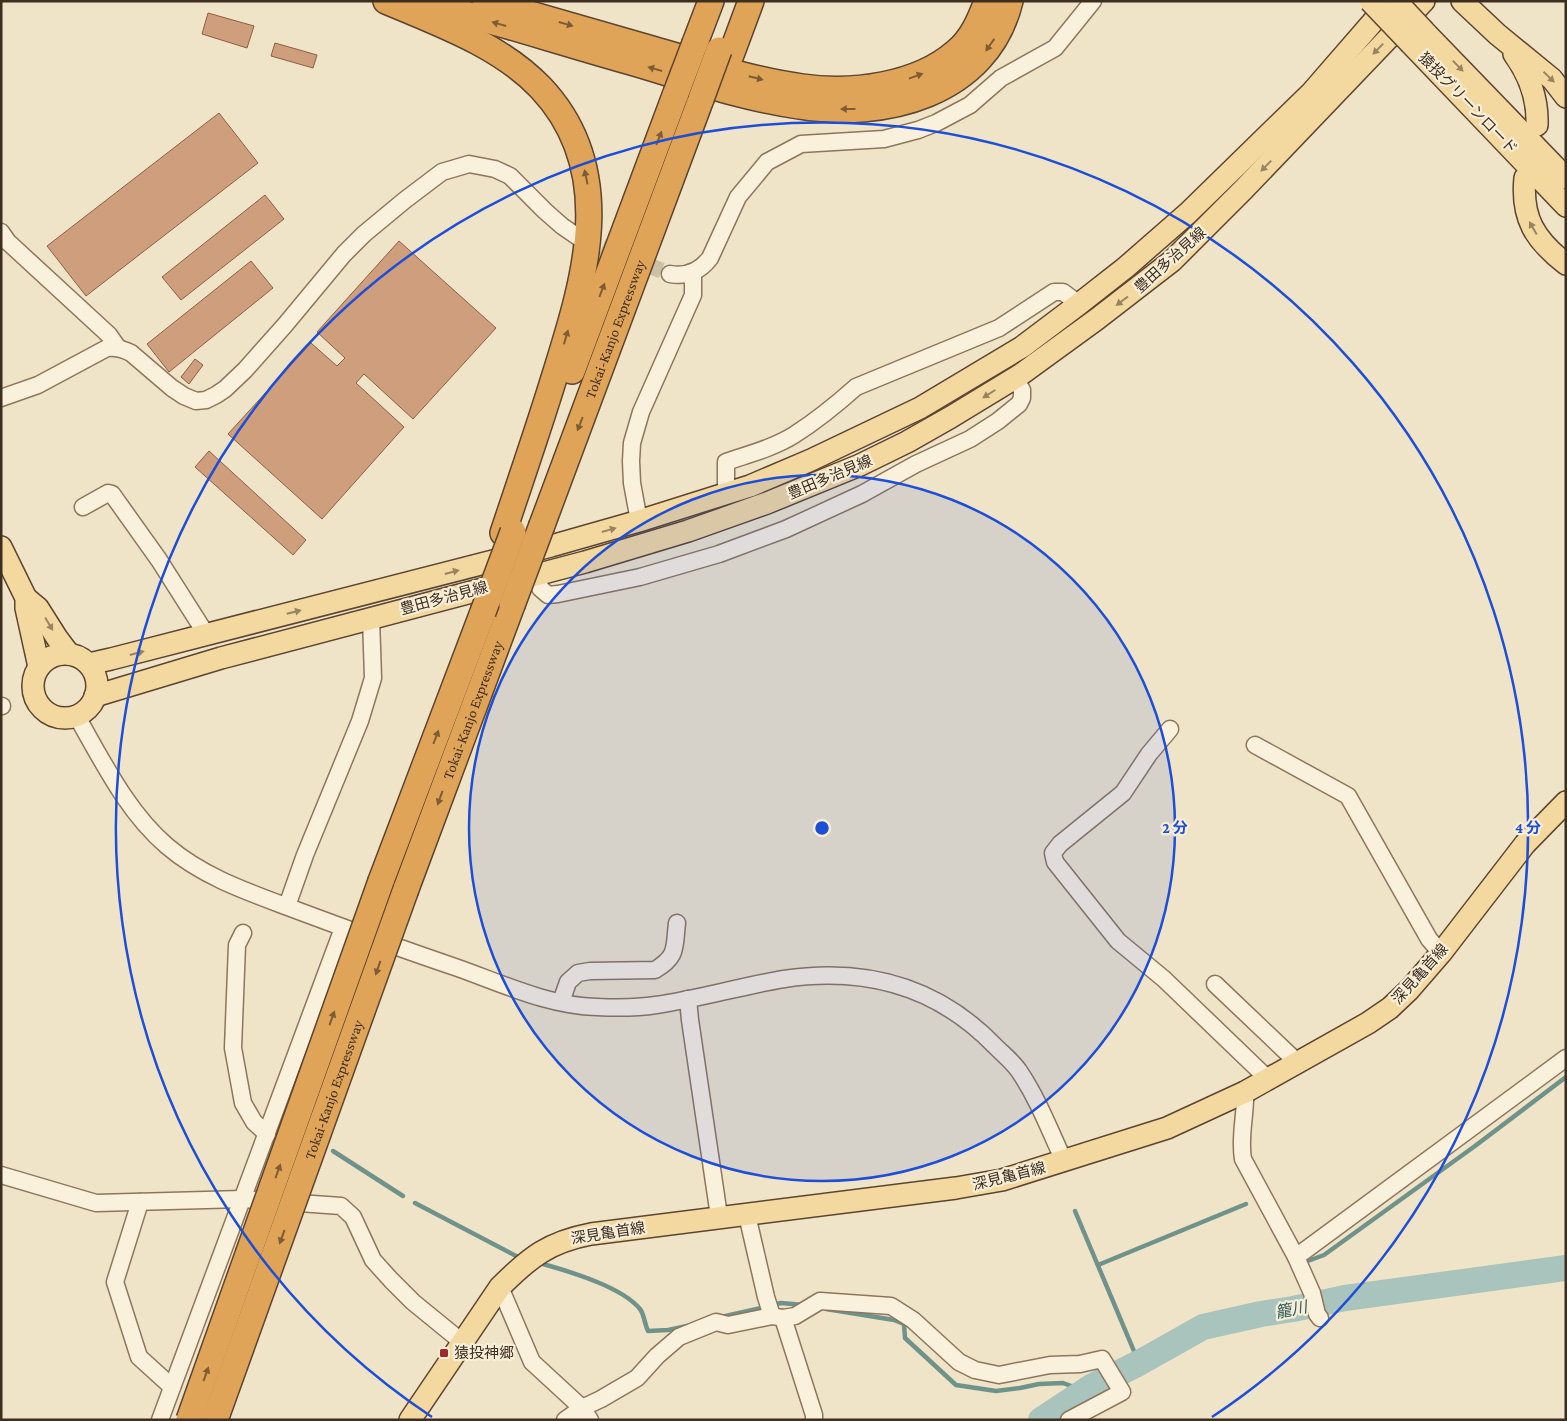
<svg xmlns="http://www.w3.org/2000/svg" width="1567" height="1421" viewBox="0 0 1567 1421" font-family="'Crimson Pro','Noto Sans JP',serif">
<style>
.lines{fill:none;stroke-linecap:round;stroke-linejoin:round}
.stream{stroke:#6f938a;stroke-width:4.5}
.river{stroke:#a9c4bc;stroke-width:26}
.building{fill:#cf9f7d;stroke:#8d5f41}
.minor-tunnel{stroke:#ccc0a6;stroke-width:16;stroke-dasharray:16 8;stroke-linecap:butt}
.minor-casing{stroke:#8d765c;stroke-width:19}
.major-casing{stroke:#5b4430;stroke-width:24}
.highway-casing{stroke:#5b4430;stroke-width:28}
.minor{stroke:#faf1dc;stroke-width:16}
.major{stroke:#f3d9a0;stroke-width:21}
.highway{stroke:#e0a458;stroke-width:25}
.major-bridge-casing{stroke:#5b4430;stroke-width:24;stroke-linecap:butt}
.highway-bridge-casing{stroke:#5b4430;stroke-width:28;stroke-linecap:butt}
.major-bridge{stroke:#f3d9a0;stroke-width:21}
.highway-bridge{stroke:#e0a458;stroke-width:25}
.oneway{fill:#7e5d36}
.oneway2{fill:#988460}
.ring{fill:none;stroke:#1d4ed8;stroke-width:2.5}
.poi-dot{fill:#9e2a2b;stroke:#f7eed8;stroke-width:2}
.labels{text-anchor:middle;stroke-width:4.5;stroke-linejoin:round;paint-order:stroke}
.street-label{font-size:15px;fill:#3d2e20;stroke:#f7eed8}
.poi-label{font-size:15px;fill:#3d2e20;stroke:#f7eed8;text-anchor:start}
.water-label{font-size:16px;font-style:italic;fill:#2f5d5a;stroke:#f7eed8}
.centre{fill:#1d4ed8;stroke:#f7eed8;stroke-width:2.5}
.ring-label{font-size:15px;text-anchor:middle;font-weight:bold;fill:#1d4ed8;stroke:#f7eed8;stroke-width:4.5;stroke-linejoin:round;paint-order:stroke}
</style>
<rect width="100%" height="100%" fill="#f0e4c8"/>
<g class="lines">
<g class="stream">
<polyline points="333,1151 403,1196"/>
<polyline points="415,1203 518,1257"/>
<polyline points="1075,1211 1139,1363"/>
<polyline points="1305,1262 1324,1255 1475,1146 1566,1077"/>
<path d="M543 1264C571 1272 622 1287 640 1309 644 1314 645 1325 648 1331L668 1330 687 1326"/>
<polyline points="1098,1265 1246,1204"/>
<polyline points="772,1305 781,1303 804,1305"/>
<polyline points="826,1309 894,1320 904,1324 905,1338 956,1385 996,1391 1020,1388 1039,1384 1063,1383 1085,1391"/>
<polyline points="721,1317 765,1307"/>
</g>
<polyline class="river" points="1041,1420 1091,1387 1139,1363 1203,1327 1261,1314 1293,1309 1345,1298 1566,1268"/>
</g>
<g class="building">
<polygon points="208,13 254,26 247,48 202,34"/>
<polygon points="275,43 317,55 313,68 271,56"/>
<polygon points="219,113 258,163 86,296 47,246"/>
<polygon points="265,195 284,219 181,300 162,277"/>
<polygon points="399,241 496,328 413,419 364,374 356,383 404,427 322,519 228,434 311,343 337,366 345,358 317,332"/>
<polygon points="251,261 273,288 169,372 147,344"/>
<polygon points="195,359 203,365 189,384 181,377"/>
<polygon points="209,451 306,540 293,555 195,467"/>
</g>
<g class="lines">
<polyline class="minor-tunnel" points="580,238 670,274"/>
<defs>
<g id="minor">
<polyline points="1,232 8,242 109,335 118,348"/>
<path d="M670 274C687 277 700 271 710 258L738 197 767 162 801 144 884 139 918 130 936 123 970 105 1001 78 1055 48 1093 1"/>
<path d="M1 398 38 385 107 348C116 347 123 349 131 353L172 388 184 396 196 401 206 400 216 395 225 389 245 370 285 325 344 254 364 234 405 200 442 172 459 167 469 164 495 169 510 176 545 211 562 226 578 237"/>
<path d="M726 493V462C749 454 773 448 794 435 816 421 837 404 856 387L999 328 1054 292H1063L1079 304"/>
<polyline points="83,507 108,493 112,494 159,560 206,634"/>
<polyline points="639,521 632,483 631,461 632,443 641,412 693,295 693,273"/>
<polyline points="538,573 540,588 548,595 558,594 640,577 719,554 786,529 862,494 916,464 970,439 998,421 1019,404 1022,398 1022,390 1015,378"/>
<polyline points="1,706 2,706"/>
<path d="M76 715C102 760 127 812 167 846 202 876 245 891 288 907 344 928 399 948 455 967 501 983 548 1006 597 1007 617 1008 637 1008 656 1005 699 999 741 986 784 979 865 967 937 986 995 1046 1003 1054 1013 1062 1019 1071 1038 1099 1050 1131 1064 1161"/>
<polyline points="1170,729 1149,754 1123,793 1060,844 1053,853 1055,862 1118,941 1164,979 1268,1079"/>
<polyline points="1255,745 1348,796 1429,939 1441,953"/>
<polyline points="287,906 305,855 360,721 373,678 371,618"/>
<polyline points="243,933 237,945 233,1048 243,1103 254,1122 267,1134"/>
<polyline points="1215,984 1298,1063"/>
<polyline points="688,999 690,1020 719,1216"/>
<path d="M561 1002 568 982 578 973 590 971 655 970C678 956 674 948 677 923"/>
<path d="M1245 1092C1246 1114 1239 1137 1243 1159L1296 1257 1312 1293 1317 1314 1320 1318"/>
<polyline points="1,1175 96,1203 242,1199 341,1206 353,1217 373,1260 391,1280 413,1302 462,1342"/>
<polyline points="140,1202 115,1282 139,1357 172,1387"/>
<polyline points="747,1215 766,1297 772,1316"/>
<polyline points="1296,1257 1566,1058"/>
<polyline points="500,1287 532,1362 582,1408 590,1420"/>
<polyline points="783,1318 814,1415 814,1420"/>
<polyline points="160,1420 343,928"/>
<polyline points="565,1420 582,1408 601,1399 637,1378 657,1356 679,1337 716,1322 728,1325 772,1316 783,1318 795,1316 820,1301 891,1306 913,1320 959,1362 975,1370 999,1375 1050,1365 1080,1364 1102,1359 1122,1392 1069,1420"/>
</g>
<g id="major">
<polyline points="1462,1 1497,34 1552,79 1566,97"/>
<polyline points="1424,31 1566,178"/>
<polyline points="1411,44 1566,206"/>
<path d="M1514 54C1530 76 1538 98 1537 125"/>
<path d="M1525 178C1521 218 1535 240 1566 264"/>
<polyline points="1,547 26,598 26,608 39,667"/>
<polyline points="26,598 38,608 57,638 69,654"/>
<circle cx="65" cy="686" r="32"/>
<polyline points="89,664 111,659 551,546 639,521 750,486 811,460 920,408 1022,347 1079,304 1125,268 1188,213 1312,92 1391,1"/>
<polyline points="95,696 221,658 585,562 688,531 767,503 860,465 907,442 951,417 1020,375 1097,319 1172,261 1243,190 1424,1"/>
<path d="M410 1420 500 1287C530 1257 549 1242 591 1234L956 1188 1002 1180 1167 1128 1245 1092 1368 1023 1390 1008 1409 990 1441 953 1525 844 1566 802"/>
</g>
<g id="highway">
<path d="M386 1C440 24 500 45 541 88 620 172 584 282 554 378 538 430 520 482 503 533"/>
<path d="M417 1C489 19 560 42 631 62 686 78 742 98 799 106 884 120 987 95 1010 1"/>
<path d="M485 1C541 17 597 33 652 49 701 63 751 80 802 87 852 94 917 86 956 52 972 39 980 20 987 1"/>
<polyline points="695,43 711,1"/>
<polyline points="731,55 751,1"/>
<polyline points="572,371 676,93"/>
<path id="s1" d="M542 525 701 99"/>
<polyline points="381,881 483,612"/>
<path id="s2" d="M406 889 512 605"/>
</g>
</defs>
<use href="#minor" class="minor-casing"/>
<use href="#major" class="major-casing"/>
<use href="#highway" class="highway-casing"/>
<use href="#minor" class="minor"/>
<use href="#major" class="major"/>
<use href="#highway" class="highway"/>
<defs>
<g id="major-bridge">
<polyline points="1370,1 1411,44"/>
<polyline points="1396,1 1424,31"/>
</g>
<g id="highway-bridge">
<polyline points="676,93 695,43"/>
<polyline points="701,99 719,50"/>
<polyline points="512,605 542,525"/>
<polyline points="483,612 513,532"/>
<polyline points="189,1420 381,881"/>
<path id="s3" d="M215 1420 406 889"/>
</g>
</defs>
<use href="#major-bridge" class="major-bridge-casing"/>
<use href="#highway-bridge" class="highway-bridge-casing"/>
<use href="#major-bridge" class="major-bridge"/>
<use href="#highway-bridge" class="highway-bridge"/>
</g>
<defs><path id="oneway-solid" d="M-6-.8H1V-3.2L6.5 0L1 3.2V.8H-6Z" transform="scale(1.25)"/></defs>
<g class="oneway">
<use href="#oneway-solid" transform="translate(499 24) rotate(-164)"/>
<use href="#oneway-solid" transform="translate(566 24) rotate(16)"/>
<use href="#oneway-solid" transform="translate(990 45) rotate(125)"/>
<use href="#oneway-solid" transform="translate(655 69) rotate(-164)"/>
<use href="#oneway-solid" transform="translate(916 76) rotate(-20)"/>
<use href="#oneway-solid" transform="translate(756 78) rotate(14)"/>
<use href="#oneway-solid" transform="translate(848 109) rotate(180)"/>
<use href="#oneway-solid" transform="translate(659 138) rotate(-69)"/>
<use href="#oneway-solid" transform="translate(586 177) rotate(-102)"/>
<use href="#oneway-solid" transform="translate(602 290) rotate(-69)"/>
<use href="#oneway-solid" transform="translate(566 337) rotate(-74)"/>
<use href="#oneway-solid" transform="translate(580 424) rotate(111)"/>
<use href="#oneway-solid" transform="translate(436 737) rotate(-69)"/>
<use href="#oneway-solid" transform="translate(440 798) rotate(110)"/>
<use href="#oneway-solid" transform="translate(378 968) rotate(109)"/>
<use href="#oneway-solid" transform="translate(332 1018) rotate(-70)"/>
<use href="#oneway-solid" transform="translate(278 1171) rotate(-70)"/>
<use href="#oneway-solid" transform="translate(282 1237) rotate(110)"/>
<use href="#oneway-solid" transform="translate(206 1374) rotate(-70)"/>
</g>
<g class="oneway2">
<use href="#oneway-solid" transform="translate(1378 49) rotate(134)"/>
<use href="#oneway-solid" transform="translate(1458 66) rotate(46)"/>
<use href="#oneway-solid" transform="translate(1549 77) rotate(44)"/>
<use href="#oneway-solid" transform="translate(1266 166) rotate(134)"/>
<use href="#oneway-solid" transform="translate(1533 228) rotate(-120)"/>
<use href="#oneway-solid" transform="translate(1122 301) rotate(143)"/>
<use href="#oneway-solid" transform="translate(989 394) rotate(148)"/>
<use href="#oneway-solid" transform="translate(609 530) rotate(-16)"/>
<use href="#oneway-solid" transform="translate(452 572) rotate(-15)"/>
<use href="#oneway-solid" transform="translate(294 612) rotate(-14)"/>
<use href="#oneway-solid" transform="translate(49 624) rotate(59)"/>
<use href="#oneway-solid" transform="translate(137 653) rotate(-15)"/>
</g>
<circle cx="822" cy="828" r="353" fill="#1d4ed8" fill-opacity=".12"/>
<g class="ring">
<circle cx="822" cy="828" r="353"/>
<path d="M432 1417A706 706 0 1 1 1212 1417"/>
</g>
<rect class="poi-dot" x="439" y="1348" width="10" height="10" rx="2.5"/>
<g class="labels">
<g class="street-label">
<text transform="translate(1468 103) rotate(46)" y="5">猿投グリーンロード</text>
<text transform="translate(1170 260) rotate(-42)" y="5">豊田多治見線</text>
<text dy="5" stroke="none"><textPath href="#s1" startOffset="209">Tokai-Kanjo Expressway</textPath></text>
<text transform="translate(830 477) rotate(-23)" y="5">豊田多治見線</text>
<text transform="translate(444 598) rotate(-15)" y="5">豊田多治見線</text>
<text dy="5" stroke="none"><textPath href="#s2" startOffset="191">Tokai-Kanjo Expressway</textPath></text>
<text transform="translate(1420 974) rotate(-48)" y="5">深見亀首線</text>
<text dy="5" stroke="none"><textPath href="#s3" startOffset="351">Tokai-Kanjo Expressway</textPath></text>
<text transform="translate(1009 1176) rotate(-14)" y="5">深見亀首線</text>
<text transform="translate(608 1233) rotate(-9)" y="5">深見亀首線</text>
</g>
<g class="poi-label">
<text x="454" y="1358">猿投神郷</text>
</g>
<g class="water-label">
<text transform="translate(1291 1309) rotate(-11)" y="6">籠川</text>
</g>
</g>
<circle cx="822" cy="828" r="8" class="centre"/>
<g class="ring-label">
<text x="1175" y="833">2 分</text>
<text x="1528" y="833">4 分</text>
</g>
<rect width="1567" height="1421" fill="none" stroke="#3d2e20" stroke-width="5"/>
</svg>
